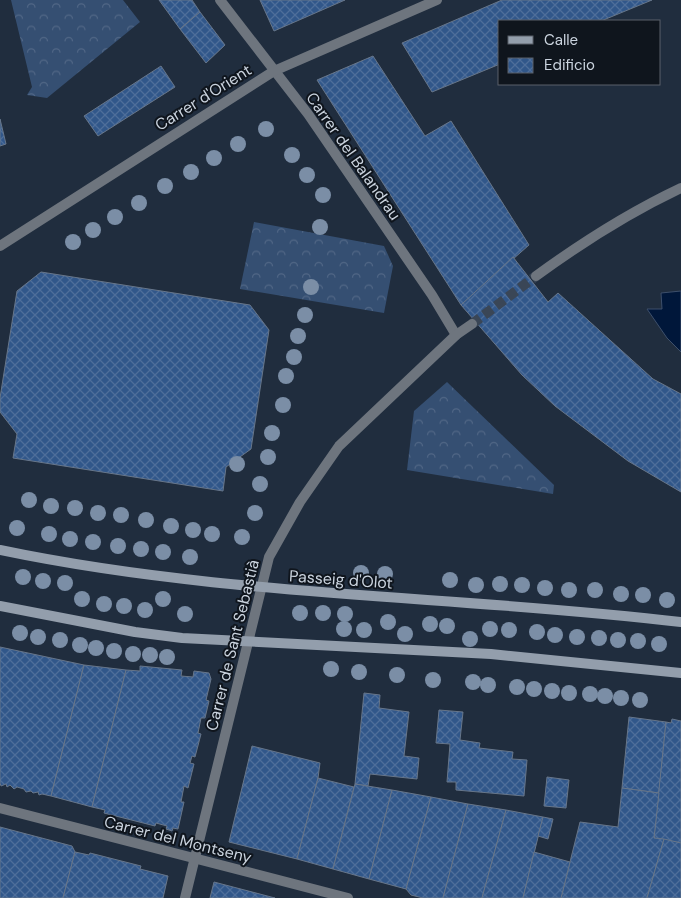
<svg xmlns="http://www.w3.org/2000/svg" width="681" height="898" viewBox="0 0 681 898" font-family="'DM Sans',sans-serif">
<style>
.forest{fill:url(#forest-crowns)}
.water{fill:#00173a;stroke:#3d4f6b}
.building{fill:url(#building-cross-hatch);stroke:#67768a}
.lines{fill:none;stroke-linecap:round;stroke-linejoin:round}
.street-tunnel{stroke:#3a4656;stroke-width:10;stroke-dasharray:10 5;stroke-linecap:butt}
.street{stroke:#6e757e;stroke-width:10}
.secondary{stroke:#939eac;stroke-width:10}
.tree{fill:#7b8ea6}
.labels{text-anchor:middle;stroke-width:4;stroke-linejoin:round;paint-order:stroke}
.street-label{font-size:16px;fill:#cad3de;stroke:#0f151d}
</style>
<defs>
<pattern id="forest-crowns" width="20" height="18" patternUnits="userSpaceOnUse" patternTransform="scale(1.25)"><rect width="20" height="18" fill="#354f72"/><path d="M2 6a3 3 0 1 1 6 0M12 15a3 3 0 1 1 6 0" fill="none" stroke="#516786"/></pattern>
<pattern id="building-cross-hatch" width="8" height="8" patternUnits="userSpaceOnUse" patternTransform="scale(1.25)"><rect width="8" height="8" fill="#31578a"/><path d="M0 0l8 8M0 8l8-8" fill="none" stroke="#4e6e9a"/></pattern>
</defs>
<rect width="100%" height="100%" fill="#202d3e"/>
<g class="forest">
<polygon points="11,0 123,0 140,22 47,98 27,95 32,87"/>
<polygon points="254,222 384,246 393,266 384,313 240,289"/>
<polygon points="447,382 554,485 553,494 407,470 414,411"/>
</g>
<polygon class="water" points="681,291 681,352 667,338 647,309 662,309 661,293"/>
<g class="building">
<polygon points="159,0 192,0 200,12 180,29"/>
<polygon points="260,0 345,0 274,31"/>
<polygon points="502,0 652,0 601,21 500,21 500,64 432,92 402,43"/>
<polygon points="200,12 225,45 206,63 180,29"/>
<polygon points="373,56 425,136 451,121 529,245 461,305 317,80"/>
<polygon points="161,66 175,87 98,136 84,116"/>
<polygon points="0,119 6,144 0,146"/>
<polygon points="513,257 548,302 558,293 653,379 681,394 681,492 628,461 555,406 522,375 461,305"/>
<polygon points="41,272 250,305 269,330 251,449 226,467 223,491 13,458 17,434 0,412 0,398 17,291"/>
<polygon points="0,647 84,665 51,796 42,794 39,795 38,792 33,793 31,791 26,792 24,789 17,787 14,789 10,785 7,787 6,784 1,786 0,783"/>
<polygon points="84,665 126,670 92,807 51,796"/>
<polygon points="140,666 182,670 181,676 193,677 194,671 209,673 211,679 206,700 209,701 205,718 201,718 198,733 201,734 195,757 192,756 190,763 194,764 188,788 184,786 181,802 184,802 178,829 173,828 172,831 166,829 167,826 156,823 155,826 104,813 105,810 92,807 126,670 140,671"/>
<polygon points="364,693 380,695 379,708 409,712 404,756 419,758 417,779 370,774 368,786 355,784"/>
<polygon points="439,710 463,712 460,740 480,743 479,748 513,752 512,759 527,760 524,796 456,790 456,782 447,782 450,744 436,743"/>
<polygon points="629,717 666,722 659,793 622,788"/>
<polygon points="672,719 681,721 681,843 654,838 666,722 671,723"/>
<polygon points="252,746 320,763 318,778 297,859 229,842"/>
<polygon points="547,777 569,780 566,808 544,806"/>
<polygon points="318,778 354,787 333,869 297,859"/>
<polygon points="355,784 392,790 369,879 333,869"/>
<polygon points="622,788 659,793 654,838 664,839 647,898 561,898 580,822 618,827"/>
<polygon points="392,790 431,797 406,889 369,879"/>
<polygon points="431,797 468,804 443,898 423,898 411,895 406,889"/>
<polygon points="468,804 506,810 482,898 443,898"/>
<polygon points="506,810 543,817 523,898 482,898"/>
<polygon points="543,817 553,819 548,839 538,836"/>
<polygon points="0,827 72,846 75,852 63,898 0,898"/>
<polygon points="664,839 681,843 681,898 647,898"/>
<polygon points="75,852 89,855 90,853 141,866 140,869 168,876 163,898 63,898"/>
<polygon points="534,852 570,862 561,898 523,898"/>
<polygon points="214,882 275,898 210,898"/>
</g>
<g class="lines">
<polyline class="street-tunnel" points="472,324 536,276"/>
<g class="street">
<polyline points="220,0 308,114 432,295 456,335"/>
<polyline points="0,246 274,71 437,0"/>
<path d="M536 276C584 241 628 213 681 188"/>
<polyline points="0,808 348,898"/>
<polyline points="185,898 269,557 300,502 339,446 456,335 472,324"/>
</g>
<g class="secondary">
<path d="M0 550C224 597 454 595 681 622"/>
<polyline points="0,606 135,632 182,638 491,654 681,673"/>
</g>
</g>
<g class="tree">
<circle cx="266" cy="129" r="8"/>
<circle cx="238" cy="144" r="8"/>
<circle cx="292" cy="155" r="8"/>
<circle cx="214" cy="158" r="8"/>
<circle cx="191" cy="172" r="8"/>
<circle cx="307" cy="175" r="8"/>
<circle cx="165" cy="186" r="8"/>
<circle cx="323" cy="195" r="8"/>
<circle cx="139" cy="203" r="8"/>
<circle cx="115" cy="217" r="8"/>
<circle cx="320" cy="227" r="8"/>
<circle cx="93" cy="230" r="8"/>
<circle cx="73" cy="242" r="8"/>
<circle cx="311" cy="287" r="8"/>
<circle cx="305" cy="315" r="8"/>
<circle cx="298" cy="336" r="8"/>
<circle cx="294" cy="357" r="8"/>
<circle cx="286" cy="376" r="8"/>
<circle cx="283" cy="405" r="8"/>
<circle cx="272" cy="433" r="8"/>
<circle cx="268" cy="457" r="8"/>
<circle cx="237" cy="464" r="8"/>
<circle cx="260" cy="484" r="8"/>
<circle cx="29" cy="500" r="8"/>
<circle cx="51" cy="506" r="8"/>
<circle cx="75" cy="508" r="8"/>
<circle cx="98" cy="513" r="8"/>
<circle cx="255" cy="513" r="8"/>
<circle cx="121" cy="515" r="8"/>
<circle cx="146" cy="520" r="8"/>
<circle cx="171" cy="526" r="8"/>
<circle cx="17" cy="528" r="8"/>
<circle cx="193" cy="530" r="8"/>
<circle cx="49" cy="534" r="8"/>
<circle cx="212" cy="534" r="8"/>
<circle cx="242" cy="537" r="8"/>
<circle cx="70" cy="539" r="8"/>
<circle cx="93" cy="542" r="8"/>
<circle cx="118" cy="546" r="8"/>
<circle cx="141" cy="549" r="8"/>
<circle cx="163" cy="552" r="8"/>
<circle cx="190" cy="557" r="8"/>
<circle cx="361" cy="573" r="8"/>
<circle cx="385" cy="574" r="8"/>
<circle cx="23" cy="577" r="8"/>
<circle cx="450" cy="580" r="8"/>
<circle cx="43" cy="581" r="8"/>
<circle cx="65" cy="583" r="8"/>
<circle cx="500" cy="584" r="8"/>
<circle cx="476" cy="585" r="8"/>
<circle cx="522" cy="585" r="8"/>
<circle cx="545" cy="588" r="8"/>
<circle cx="569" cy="590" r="8"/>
<circle cx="595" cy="590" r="8"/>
<circle cx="621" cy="594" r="8"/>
<circle cx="643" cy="595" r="8"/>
<circle cx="82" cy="599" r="8"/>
<circle cx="163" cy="599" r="8"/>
<circle cx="667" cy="600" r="8"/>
<circle cx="104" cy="604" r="8"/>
<circle cx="124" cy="606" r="8"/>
<circle cx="145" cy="610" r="8"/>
<circle cx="300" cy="613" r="8"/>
<circle cx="323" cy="613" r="8"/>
<circle cx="185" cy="614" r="8"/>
<circle cx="345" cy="614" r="8"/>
<circle cx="388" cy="622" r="8"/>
<circle cx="430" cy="624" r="8"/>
<circle cx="447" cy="626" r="8"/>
<circle cx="344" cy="629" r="8"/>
<circle cx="490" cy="629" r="8"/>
<circle cx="364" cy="630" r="8"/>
<circle cx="509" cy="630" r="8"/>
<circle cx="537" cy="632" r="8"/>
<circle cx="20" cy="633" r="8"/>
<circle cx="405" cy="634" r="8"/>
<circle cx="555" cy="635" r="8"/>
<circle cx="38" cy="637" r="8"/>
<circle cx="577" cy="637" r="8"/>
<circle cx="599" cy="638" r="8"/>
<circle cx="470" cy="639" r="8"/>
<circle cx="60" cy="640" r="8"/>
<circle cx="618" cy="640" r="8"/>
<circle cx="638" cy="641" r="8"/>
<circle cx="659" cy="644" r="8"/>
<circle cx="80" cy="645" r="8"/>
<circle cx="96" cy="648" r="8"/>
<circle cx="114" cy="651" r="8"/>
<circle cx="133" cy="654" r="8"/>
<circle cx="150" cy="655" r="8"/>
<circle cx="167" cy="657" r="8"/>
<circle cx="331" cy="669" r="8"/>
<circle cx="359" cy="672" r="8"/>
<circle cx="397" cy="675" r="8"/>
<circle cx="433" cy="680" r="8"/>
<circle cx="473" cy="682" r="8"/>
<circle cx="488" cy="685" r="8"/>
<circle cx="517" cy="687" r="8"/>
<circle cx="534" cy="689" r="8"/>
<circle cx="552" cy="691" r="8"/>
<circle cx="569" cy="693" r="8"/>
<circle cx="590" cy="694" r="8"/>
<circle cx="605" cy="696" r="8"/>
<circle cx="621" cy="698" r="8"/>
<circle cx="640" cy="700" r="8"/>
</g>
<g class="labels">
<g class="street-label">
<text transform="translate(203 97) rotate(-32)" y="6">Carrer d'Orient</text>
<text transform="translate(354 156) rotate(55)" y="6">Carrer del Balandrau</text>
<text transform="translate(341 579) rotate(4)" y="6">Passeig d'Olot</text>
<text transform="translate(232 645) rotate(-76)" y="6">Carrer de Sant Sebastià</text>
<text transform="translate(178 839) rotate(14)" y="6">Carrer del Montseny</text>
</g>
</g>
<rect x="498" y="20" width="162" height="65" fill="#0f151d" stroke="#5a616a"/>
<rect x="508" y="36" width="25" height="8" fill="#939eac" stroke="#5a616a"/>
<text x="544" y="45" font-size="15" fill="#cad3de">Calle</text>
<rect x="508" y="58" width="25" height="15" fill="url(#building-cross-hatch)" stroke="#5a616a"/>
<text x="544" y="70" font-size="15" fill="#cad3de">Edificio</text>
</svg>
